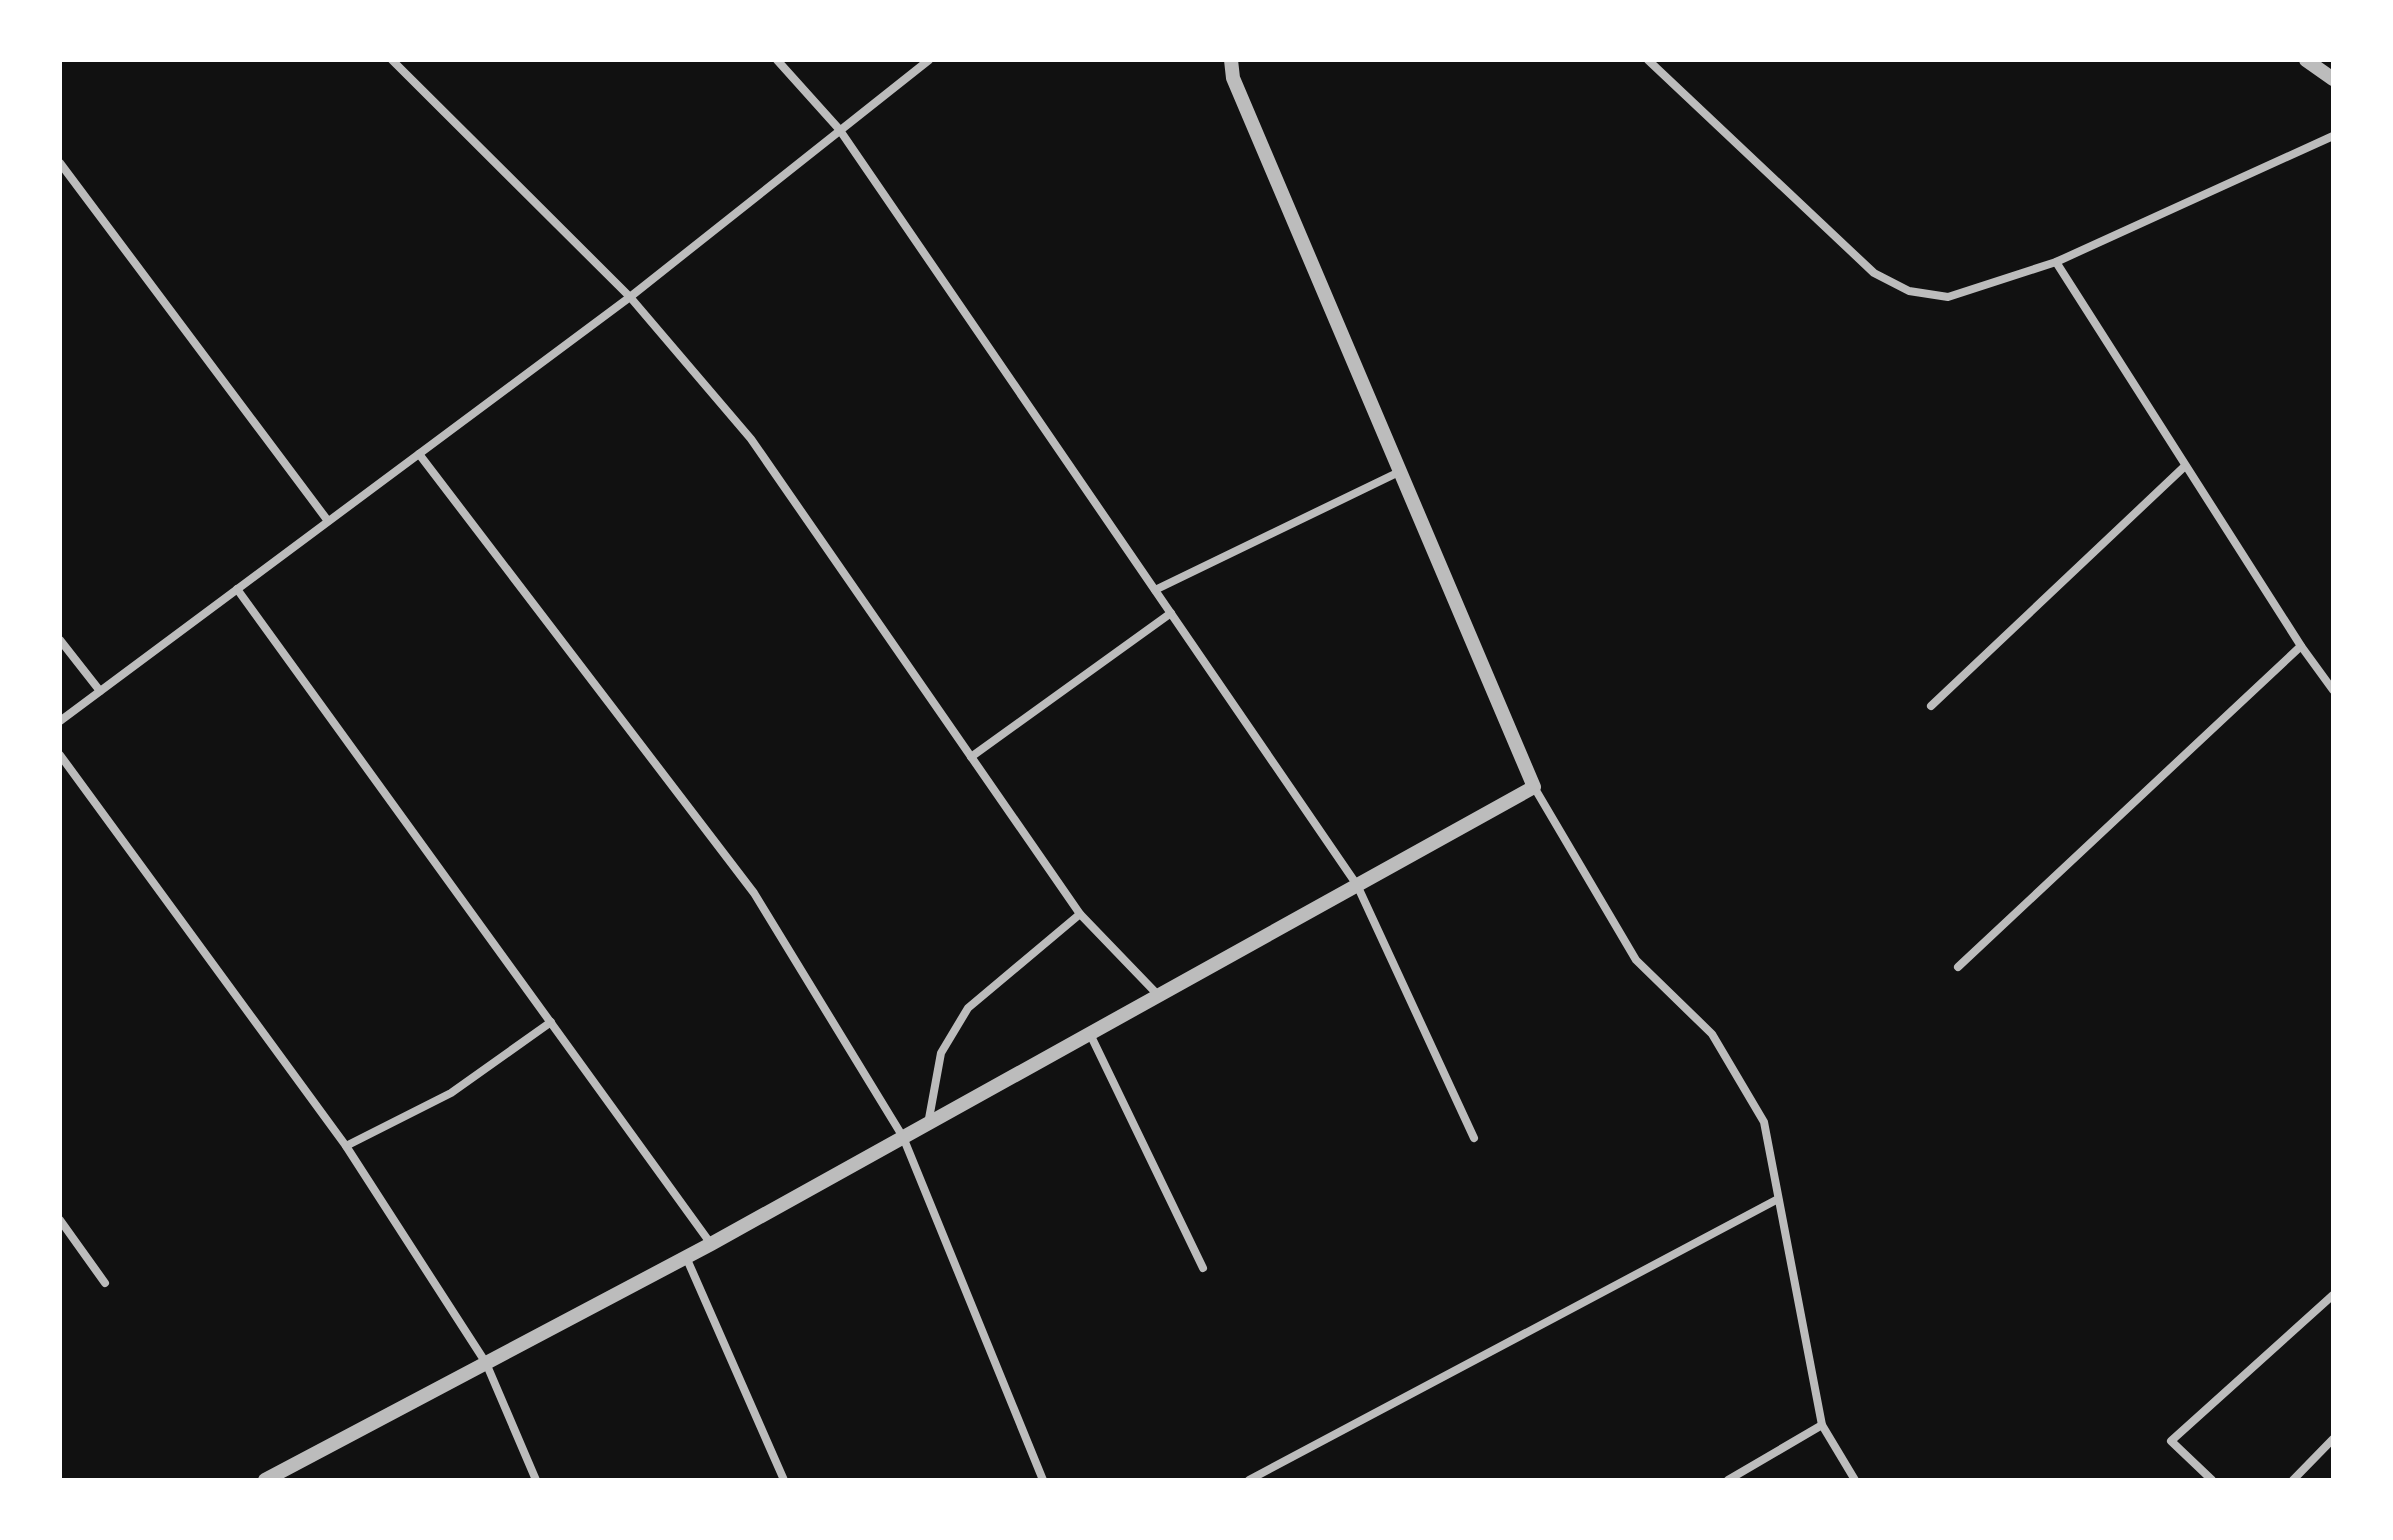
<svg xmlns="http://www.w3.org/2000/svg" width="2393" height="1540" viewBox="0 0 2393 1540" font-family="'Nunito Sans',sans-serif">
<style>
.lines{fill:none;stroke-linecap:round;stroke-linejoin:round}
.minor{stroke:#bcbcbc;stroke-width:8}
.tertiary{stroke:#bcbcbc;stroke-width:14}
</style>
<rect width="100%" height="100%" fill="#111"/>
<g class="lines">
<g class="minor">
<polyline points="392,60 630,297 751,439 1080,914 1158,995"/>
<polyline points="777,60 839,129 1357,885 1474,1138"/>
<polyline points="1648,60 1874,273 1909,291 1948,297 2056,262 2333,136"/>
<polyline points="60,163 328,521"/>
<polyline points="2056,262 2301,646 2333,690"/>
<polyline points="419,454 754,893 903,1137 1043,1480"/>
<polyline points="237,589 711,1244"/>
<polyline points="1155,590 1399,472"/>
<polyline points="60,640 100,691"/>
<polyline points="1931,706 2185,466"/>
<polyline points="60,721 630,297 929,60"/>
<polyline points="60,755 346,1146 486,1363 536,1480"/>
<polyline points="971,757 1171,613"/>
<polyline points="1534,787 1636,960 1712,1034 1764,1122 1822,1425 1855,1480"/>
<polyline points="1958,967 2301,646"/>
<polyline points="1090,1034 1203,1268"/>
<polyline points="928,1124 941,1053 968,1008 1080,914"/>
<polyline points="346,1146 451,1093 551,1022"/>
<polyline points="60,1220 105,1283"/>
<polyline points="686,1257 784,1480"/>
<polyline points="1249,1480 1778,1199"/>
<polyline points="1728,1480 1822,1425"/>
<polyline points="2212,1480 2171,1441 2333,1295"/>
<polyline points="2293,1480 2333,1439"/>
</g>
<g class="tertiary">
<polyline points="2306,60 2333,79"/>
<polyline points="265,1480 711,1244 1534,787 1233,78 1231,60"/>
</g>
</g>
<rect width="2393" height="1540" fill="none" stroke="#ffffff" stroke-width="124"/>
</svg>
